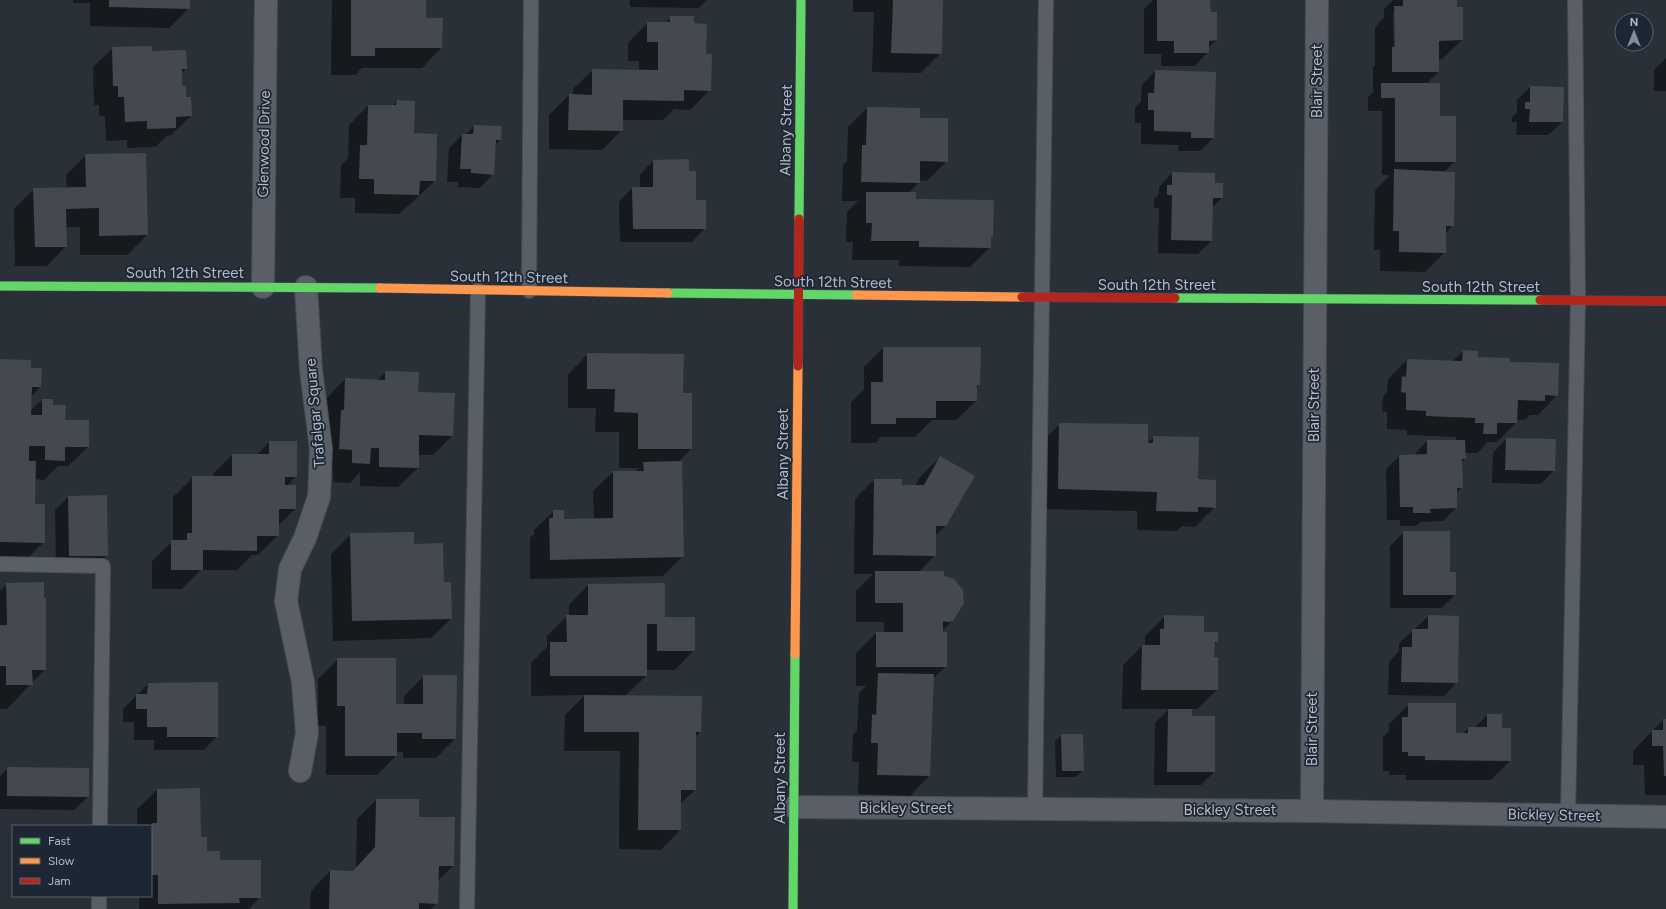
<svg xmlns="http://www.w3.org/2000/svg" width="1666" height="909" viewBox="0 0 1666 909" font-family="Figtree,sans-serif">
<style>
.shadow{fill:#0007;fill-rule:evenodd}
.building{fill:#444950}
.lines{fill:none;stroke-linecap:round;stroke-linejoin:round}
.lane-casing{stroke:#484c53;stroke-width:16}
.street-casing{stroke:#484c53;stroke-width:24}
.fast-casing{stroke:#484c53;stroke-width:10}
.slow-casing{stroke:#484c53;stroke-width:10}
.jam-casing{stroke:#484c53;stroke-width:10}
.lane{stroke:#5a5e66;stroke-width:14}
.street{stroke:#5a5e66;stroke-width:22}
.fast{stroke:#63d668;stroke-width:9}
.slow{stroke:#ff974d;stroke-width:9}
.jam{stroke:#b3261e;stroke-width:9}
.labels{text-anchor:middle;stroke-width:3.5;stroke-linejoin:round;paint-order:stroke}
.street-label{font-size:15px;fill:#b4bcc9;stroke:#1d2633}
</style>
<rect width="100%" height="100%" fill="#2a3038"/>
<g class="shadow">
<polygon points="73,0 189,0 189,8 169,28 90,26 90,3 73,3"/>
<polygon points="332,0 425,0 425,19 441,48 422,68 362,68 355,75 331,75"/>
<polygon points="630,0 707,0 699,8 630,7"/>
<polygon points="853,0 942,0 941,53 921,73 872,72 874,12 853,12"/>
<polygon points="1153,0 1209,0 1210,13 1216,40 1208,48 1208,52 1195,66 1161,66 1161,54 1144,54 1144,9"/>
<path d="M1393 0H1456L1462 40 1442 59 1438 60V72L1426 84 1455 161 1443 173 1453 225 1445 234V252L1425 272 1380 271V250H1374L1375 190 1390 175H1382V111H1368V97L1373 92V68L1375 65V27L1384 18V9ZM1395 12 1396 52H1394L1393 14Z"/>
<polygon points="671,17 693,24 705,55 710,90 690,110 674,109 663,120 622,120 622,130 602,150 549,149 549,115 569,95 573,95 573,89 593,70 639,70 639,61 628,61 628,43 647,23 665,23"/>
<polygon points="113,48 151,52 186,69 181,74 181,87 191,116 171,135 167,136 155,147 127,148 127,140 106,141 105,116 99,116 99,105 94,105 93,67"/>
<polygon points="1666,58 1666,91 1654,91 1654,70"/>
<polygon points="1155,71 1213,138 1200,151 1178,151 1179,145 1141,144 1141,123 1135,123 1135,107 1141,102 1142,85"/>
<polygon points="1530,87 1562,122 1548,135 1516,135 1517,122 1512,122 1512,117 1517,112 1517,100"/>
<polygon points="397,101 413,134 436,135 435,181 399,214 355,213 355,198 340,198 341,165 348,158 349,125 368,106 392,106"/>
<polygon points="867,108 919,119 947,161 927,181 919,180 919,183 908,193 915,200 992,236 990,239 990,247 970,267 899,266 899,260 852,260 853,242 846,242 847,212 858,201 842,201 843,165 847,161 848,127"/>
<polygon points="474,126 500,140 494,146 493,174 480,188 458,187 458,182 447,182 449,148 462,135 465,135"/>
<polygon points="145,154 147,235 127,255 80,255 80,227 66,227 66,246 47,266 15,266 14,209 34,189 67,189 66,175 86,155"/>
<polygon points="653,161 688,172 695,201 705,228 692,242 620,242 619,202 632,188 640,188 640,174"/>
<polygon points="1172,173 1214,184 1222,198 1212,207 1211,241 1198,254 1158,253 1159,208 1154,208 1154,199 1159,194 1159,187"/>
<polygon points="883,348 979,384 976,388 976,401 956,420 932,420 915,437 881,437 875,443 851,443 851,402 864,390 864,367"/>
<polygon points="1463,351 1477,358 1509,363 1557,395 1538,415 1530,415 1525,420 1516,420 1516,423 1497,442 1488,442 1477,453 1465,453 1465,459 1461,463 1462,487 1456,493 1456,508 1443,521 1421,522 1416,526 1400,526 1400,520 1387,520 1386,469 1400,456 1414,455 1427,441 1456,441 1456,437 1407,435 1407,430 1387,429 1387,412 1382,411 1383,397 1387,392 1388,379 1407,360 1453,361"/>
<polygon points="588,354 682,394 691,449 678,462 683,556 663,576 530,579 530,538 534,534 534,530 554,511 563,520 594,519 593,491 613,472 635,472 639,468 619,468 619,432 595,432 596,408 568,408 568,374"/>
<polygon points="0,360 30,368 40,387 31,397 30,411 42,400 52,406 88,447 68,466 58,466 44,480 35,479 34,505 44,542 24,562 0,562"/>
<polygon points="385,372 417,393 452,436 433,455 418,455 418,468 398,487 360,486 360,472 350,483 333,482 333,469 320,468 326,399 345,379 377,381"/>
<polygon points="1060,424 1147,444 1153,437 1197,480 1215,507 1195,527 1182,526 1177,531 1137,530 1137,511 1039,509 1040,443"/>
<polygon points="1506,439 1554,470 1541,484 1492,483 1493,453"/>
<polygon points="269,442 296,442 296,476 287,486 295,509 278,526 278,535 258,555 252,555 237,570 201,570 182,589 152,589 152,561 173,541 173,497 193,477 213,477 213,474 232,455 257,455"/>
<polygon points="940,457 945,526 935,536 935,555 919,572 953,620 942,631 946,666 932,680 929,776 910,796 858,794 859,762 852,762 853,735 857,730 859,693 866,686 856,686 856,653 876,633 884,633 884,622 856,622 856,591 873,574 854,574 855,499 874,480 901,486 915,486 921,476"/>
<polygon points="68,497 107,555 94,569 56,569 55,510"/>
<polygon points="1404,532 1449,573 1455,595 1442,608 1390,608 1390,546"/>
<polygon points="351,534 443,583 451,619 431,638 333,641 331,554"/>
<polygon points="7,584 45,669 7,709 0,709 0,591"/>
<polygon points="588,585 664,618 694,650 675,670 646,670 646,676 625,696 700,732 695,737 695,790 680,804 680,830 661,850 619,849 620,751 564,751 565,715 585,695 531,696 531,663 547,647 547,636 567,616 569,616 569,605"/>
<polygon points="1165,616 1203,633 1217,641 1214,645 1213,658 1217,690 1197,709 1191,709 1191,717 1214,772 1201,785 1154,785 1155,723 1169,709 1122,709 1123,665 1142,646 1145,645 1145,636"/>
<polygon points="1429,616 1457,682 1444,696 1388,695 1389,662 1399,651 1399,643"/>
<polygon points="338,659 395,705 404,705 404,696 424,676 455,739 436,758 403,758 403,752 396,752 396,756 377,775 326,775 326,726 318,726 318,679"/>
<polygon points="148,684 217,736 204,750 154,750 154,740 134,740 134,722 123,722 123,709"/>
<polygon points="1409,704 1455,734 1463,734 1468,728 1475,728 1487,715 1501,729 1510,761 1491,780 1406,780 1406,775 1389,775 1389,771 1383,771 1383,737 1389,731 1389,724"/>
<polygon points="1663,720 1666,720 1666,795 1645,795 1644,765 1633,765 1633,751"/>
<polygon points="1062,735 1083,770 1076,777 1056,777 1055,741"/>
<polygon points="8,768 88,797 74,810 0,809 0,776"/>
<polygon points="199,789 200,838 206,852 219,861 260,897 249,909 139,909 139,896 151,896 151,826 137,826 137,809 157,790"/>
<polygon points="376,800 418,818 453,866 437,881 437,903 431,909 310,909 311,891 330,871 352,872 356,868 357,819"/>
</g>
<g class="building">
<polygon points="109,0 190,0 190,9 109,7"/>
<polygon points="351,0 426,0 426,18 443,18 442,48 375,48 375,56 351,56"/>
<polygon points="893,0 943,0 942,54 891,53"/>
<polygon points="1157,0 1210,0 1211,12 1217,12 1217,40 1209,41 1209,53 1174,53 1174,41 1157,41"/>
<polygon points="1403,0 1457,0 1457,7 1463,7 1463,40 1439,41 1439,72 1392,72 1392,47 1395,47 1394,6 1403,6"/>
<polygon points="670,16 694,16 694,23 707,24 706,54 712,54 711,91 684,90 684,101 623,100 623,131 568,130 569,94 592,95 592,69 658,70 658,42 647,42 647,22 670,22"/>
<polygon points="152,46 152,51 186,50 187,69 182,69 182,86 186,86 186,97 191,97 192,116 176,117 176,128 147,129 147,121 125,122 124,97 118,97 118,86 113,86 112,47"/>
<polygon points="1155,70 1216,72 1214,138 1191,138 1191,132 1154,131 1154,110 1148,110 1148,93 1154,93"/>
<polygon points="1381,83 1440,83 1440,116 1456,116 1456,162 1395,162 1395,98 1381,98"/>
<polygon points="1530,86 1564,87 1563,122 1529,122 1530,109 1525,109 1525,102 1530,102"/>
<polygon points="397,100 415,101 414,133 437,134 436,181 420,181 419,195 374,194 374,179 359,179 360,145 367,145 368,105 396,105"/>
<polygon points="867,107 920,108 920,118 948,118 948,162 920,161 920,183 861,182 862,145 866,145"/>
<polygon points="474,125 502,126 501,140 496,140 494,175 471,173 471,169 460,169 462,134 473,134"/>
<polygon points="146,153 148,235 99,236 99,208 66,209 67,247 35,247 33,188 86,187 85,154"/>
<polygon points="689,159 689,171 696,171 696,200 706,200 706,229 633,229 632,187 653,187 653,160"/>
<polygon points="1394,169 1455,172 1454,226 1446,226 1446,253 1399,252 1399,231 1393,231"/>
<polygon points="1172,172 1215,173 1215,183 1223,183 1223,198 1213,198 1212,241 1171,240 1172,195 1167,195 1167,185 1172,185"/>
<polygon points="866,192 916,192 916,199 994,200 993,237 991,237 991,248 919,247 919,241 871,241 872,223 866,223"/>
<polygon points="883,347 981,347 980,385 977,385 977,401 936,401 936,418 896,418 896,424 871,424 871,382 883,382"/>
<polygon points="1463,350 1478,351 1478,357 1510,358 1510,362 1559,363 1558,396 1545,395 1545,401 1518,400 1517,423 1497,423 1497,434 1483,434 1484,423 1475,423 1475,418 1426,416 1426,411 1406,410 1406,393 1401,392 1402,376 1406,377 1407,359 1462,361"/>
<polygon points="587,353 684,354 683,393 692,393 692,449 638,449 638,413 614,412 615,389 587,389"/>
<polygon points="0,359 31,360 31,368 42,368 41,387 32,387 31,415 42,415 42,399 53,399 53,405 66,405 65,420 89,420 89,447 65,447 65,461 45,460 45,446 29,446 29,461 36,461 35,504 45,504 45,543 0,542"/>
<polygon points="385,371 419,372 418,392 455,393 453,436 419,435 419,468 379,467 379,448 371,448 370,464 352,463 352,450 339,449 341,410 344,410 345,378 385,380"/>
<polygon points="1059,423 1148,424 1148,443 1153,443 1153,436 1199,437 1198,479 1216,480 1216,508 1198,507 1198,512 1156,511 1157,492 1058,489"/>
<polygon points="1506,438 1556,439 1555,471 1505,470"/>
<polygon points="1427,440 1465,440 1466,459 1462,459 1463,488 1457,488 1457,508 1430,509 1431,513 1413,513 1413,507 1400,507 1399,455 1427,454"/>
<polygon points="269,441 297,441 297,477 285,477 285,485 296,485 296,509 279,509 279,536 257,536 257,551 203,550 203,570 171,570 171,540 187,540 187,533 192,533 192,476 232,476 232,454 269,454"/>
<polygon points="940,456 975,476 946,526 936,526 936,556 873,555 874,479 902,479 902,485 924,485"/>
<polygon points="682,461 684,557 550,560 549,518 553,518 553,510 564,510 564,519 613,518 613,471 644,471 643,462"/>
<polygon points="107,495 108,556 69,556 68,496"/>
<polygon points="1403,531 1450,531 1450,572 1456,572 1456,595 1403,595"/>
<polygon points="414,532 414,544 443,543 444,582 451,582 452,619 352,621 350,533"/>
<polygon points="875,571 944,571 944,576 954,579 963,590 964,603 953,621 948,622 943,621 943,632 947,632 947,667 876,667 876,632 903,632 903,603 875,603"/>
<polygon points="44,582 44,598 46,598 46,670 32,670 33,685 6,685 6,666 0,666 0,625 7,625 6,583"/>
<polygon points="665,583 665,617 695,617 695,651 657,651 657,624 647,624 647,676 550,676 550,642 567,642 566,615 588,615 588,584"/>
<polygon points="1164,615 1204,616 1204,632 1218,632 1218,642 1215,642 1214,657 1218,657 1218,690 1141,690 1142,645 1160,645 1160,629 1164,629"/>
<polygon points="1428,615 1459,616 1458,683 1401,682 1402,647 1412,647 1412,629 1428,629"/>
<polygon points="337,658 396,658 396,704 423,704 423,675 457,675 456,739 422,739 422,733 397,733 397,756 345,756 345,706 337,706"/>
<polygon points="878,673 934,674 930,776 877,775 878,743 871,743 872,714 876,715"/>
<polygon points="218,682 218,737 167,737 167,727 147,727 147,709 136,709 136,694 147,694 148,683"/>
<polygon points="584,695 702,696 701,732 696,732 696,790 681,790 681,830 638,830 639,732 584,732"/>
<polygon points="1408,703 1456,703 1456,733 1468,733 1468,727 1487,727 1487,714 1502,714 1502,728 1511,728 1511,761 1425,760 1425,756 1408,756 1408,752 1402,752 1402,717 1408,717"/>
<polygon points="1168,709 1192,709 1192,716 1215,716 1215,772 1167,772"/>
<polygon points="1663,719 1666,719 1666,776 1664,776 1663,746 1652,746 1652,730 1663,730"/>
<polygon points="1061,734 1083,734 1084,771 1062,771"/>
<polygon points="7,767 89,768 89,797 7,796"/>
<polygon points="200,788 201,837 207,837 207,851 220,851 220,860 261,860 261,898 239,898 240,903 158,904 158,875 152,875 152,823 157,823 157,789"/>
<polygon points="376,799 419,799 419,817 455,817 454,866 439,866 438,904 419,903 419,909 329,909 330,870 353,871 375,847"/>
</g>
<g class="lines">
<defs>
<g id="lane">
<polyline points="529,291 531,0"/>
<polyline points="0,564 103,566 100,826"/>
<polyline points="1035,809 1046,0"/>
<polyline points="1568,815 1578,301 1575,0"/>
<polyline points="99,909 99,896"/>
<polyline points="467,909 478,290"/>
</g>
<g id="street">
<polyline points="263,287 266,0"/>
<polyline points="300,771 307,733 303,682 286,601 290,569 305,538 319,497 321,449 311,370 306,287"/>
<polyline points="794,807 1312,811 1666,817"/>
<polyline points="1312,811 1317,0"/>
</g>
<g id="fast">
<polyline points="799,219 801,0"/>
<polyline points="0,286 380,288"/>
<polyline points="668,293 856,295"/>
<polyline points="1175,298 1540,300"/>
<polyline points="793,909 795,654"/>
</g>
<g id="slow">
<polyline points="380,288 668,293"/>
<polyline points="856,295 1022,297"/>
<polyline points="795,654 798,366"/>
</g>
<g id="jam">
<polyline points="1022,297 1175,298"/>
<polyline points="1540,300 1666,301"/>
<polyline points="798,366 799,219"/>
</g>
</defs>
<use href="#lane" class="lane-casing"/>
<use href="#street" class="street-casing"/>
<use href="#fast" class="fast-casing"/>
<use href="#slow" class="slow-casing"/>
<use href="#jam" class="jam-casing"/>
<use href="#lane" class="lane"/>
<use href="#street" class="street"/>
<use href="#fast" class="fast"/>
<use href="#slow" class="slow"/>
<use href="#jam" class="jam"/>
</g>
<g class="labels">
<g class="street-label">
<text transform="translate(1317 81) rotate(-90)" y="5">Blair Street</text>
<text transform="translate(786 130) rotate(-89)" y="5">Albany Street</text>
<text transform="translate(264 144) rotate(-89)" y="5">Glenwood Drive</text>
<text x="185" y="278">South 12th Street</text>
<text transform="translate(509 277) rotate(1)" y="5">South 12th Street</text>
<text transform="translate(833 282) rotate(1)" y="5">South 12th Street</text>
<text x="1157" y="290">South 12th Street</text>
<text x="1481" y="292">South 12th Street</text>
<text transform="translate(1314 405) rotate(-90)" y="5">Blair Street</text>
<text transform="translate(315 413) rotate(-95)" y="5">Trafalgar Square</text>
<text transform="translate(783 454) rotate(-90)" y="5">Albany Street</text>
<text transform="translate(1312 729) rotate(-90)" y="5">Blair Street</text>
<text transform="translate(780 778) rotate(-90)" y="5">Albany Street</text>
<text x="906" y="813">Bickley Street</text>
<text x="1230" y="815">Bickley Street</text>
<text transform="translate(1554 815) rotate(1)" y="5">Bickley Street</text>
</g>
</g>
<rect x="12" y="825" width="140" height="72" fill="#1d2633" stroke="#59626f"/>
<rect x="20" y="838" width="20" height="6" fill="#63d668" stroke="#59626f"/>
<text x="48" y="845" font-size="12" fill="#b4bcc9">Fast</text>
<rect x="20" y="858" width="20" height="6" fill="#ff974d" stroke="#59626f"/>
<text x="48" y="865" font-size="12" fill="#b4bcc9">Slow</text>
<rect x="20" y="878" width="20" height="6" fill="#b3261e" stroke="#59626f"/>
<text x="48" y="885" font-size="12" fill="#b4bcc9">Jam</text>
<g transform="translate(1634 32)"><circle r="19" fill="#1d2633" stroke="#59626f"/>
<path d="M0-3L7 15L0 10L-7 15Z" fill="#848b96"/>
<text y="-6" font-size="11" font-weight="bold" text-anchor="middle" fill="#b4bcc9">N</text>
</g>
</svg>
